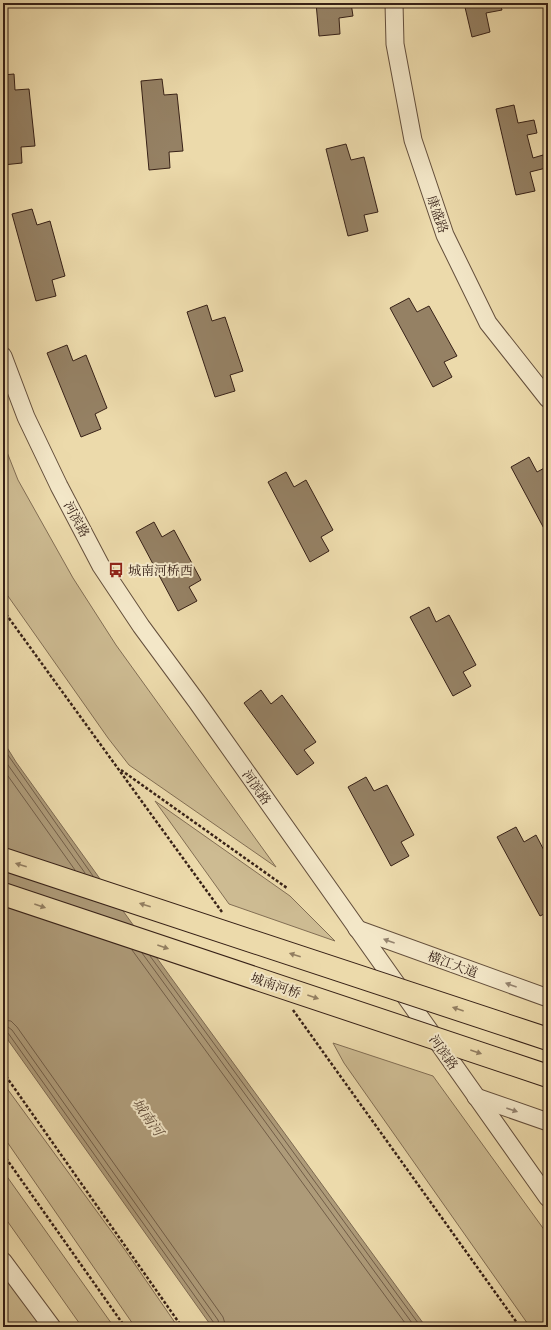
<svg xmlns="http://www.w3.org/2000/svg" width="551" height="1330" viewBox="0 0 551 1330" font-family="Cardo,'Noto Serif SC',serif">
<style>
.green{fill:#cdbb92;stroke:#826e54}
.water{fill:#ae9b79;stroke:#7e6a52}
.lines{fill:none;stroke-linecap:round;stroke-linejoin:round}
.shore{stroke:#725e48;stroke-width:1}
.building{fill:#958164;stroke:#372117}
.minor-casing{stroke:#644f3c;stroke-width:19}
.path{stroke:#372117;stroke-width:2.5;stroke-dasharray:3 2;stroke-linecap:butt}
.minor{stroke:#f3e7c8;stroke-width:17}
.highway-bridge-casing{stroke:#372117;stroke-width:24;stroke-linecap:butt}
.highway-bridge{stroke:#ecdaab;stroke-width:22}
.oneway{fill:#927e61}
.oneway2{fill:#958470}
.labels{text-anchor:middle;stroke-width:4;stroke-linejoin:round;paint-order:stroke}
.street-label{font-size:13px;fill:#372117;stroke:#f3e7c8}
.poi-label{font-size:13px;fill:#372117;stroke:#f3e7c8;text-anchor:start}
.water-label{font-size:14px;font-style:italic;fill:#614c39;stroke:#f3e7c8}
</style>
<rect width="100%" height="100%" fill="#ecdaab"/>
<filter id="stains"><feTurbulence type="fractalNoise" baseFrequency=".005" numOctaves="4"/><feColorMatrix values="0 0 0 0 .2 0 0 0 0 .09 0 0 0 0 .02 0 0 0 .5 -.17"/></filter>
<radialGradient id="worn" r=".72"><stop offset=".6" stop-color="#630" stop-opacity="0"/><stop offset="1" stop-color="#630" stop-opacity=".3"/></radialGradient>
<g class="green">
<polygon points="3,442 18,480 73,578 116,645 276,867 129,765 108,738 3,589"/>
<polygon points="155,801 290,896 335,941 229,904"/>
<polygon points="333,1043 433,1076 548,1235 548,1327 530,1327 344,1063"/>
<polygon points="3,1083 125,1250 178,1327 135,1327 3,1136"/>
<polygon points="3,1171 114,1327 82,1327 3,1215"/>
<polygon points="3,1270 43,1327 3,1327"/>
</g>
<polygon class="water" points="3,741 16,762 172,979 426,1327 212,1327 3,1033"/>
<g class="lines">
<g class="shore">
<polyline points="3,748 93,876"/>
<polyline points="3,758 85,873"/>
<polyline points="3,769 75,870"/>
<polyline points="132,950 408,1327"/>
<polyline points="142,953 415,1327"/>
<polyline points="150,956 421,1327"/>
<polyline points="3,1020 11,1021 17,1027 223,1317 226,1327"/>
<polyline points="3,1026 8,1027 12,1030 218,1320 220,1327"/>
<polyline points="3,1031 8,1033 214,1323 215,1327"/>
</g>
</g>
<g class="building">
<polygon points="316,3 351,3 353,16 339,18 340,34 319,36"/>
<polygon points="464,3 500,3 502,10 486,13 490,32 472,37"/>
<polygon points="14,74 15,90 29,89 35,146 21,147 22,163 3,165 3,75"/>
<polygon points="162,79 164,95 177,94 183,151 169,152 170,168 149,170 141,81"/>
<polygon points="514,105 518,123 534,120 537,133 527,135 533,158 543,155 546,168 530,172 535,191 516,195 496,109"/>
<polygon points="346,144 351,160 364,157 378,212 364,215 368,231 348,236 326,149"/>
<polygon points="32,209 37,225 50,221 65,276 52,280 56,296 36,301 12,214"/>
<polygon points="409,298 417,312 429,306 457,356 444,362 452,377 433,387 390,308"/>
<polygon points="207,305 212,321 225,317 243,371 230,375 235,391 215,397 187,312"/>
<polygon points="67,345 73,361 86,355 107,408 95,414 101,429 81,437 47,353"/>
<polygon points="529,457 537,472 548,466 548,536 511,467"/>
<polygon points="286,472 294,487 306,480 333,530 321,537 329,551 310,562 268,482"/>
<polygon points="154,522 162,537 174,530 201,580 189,587 197,601 178,611 136,532"/>
<polygon points="429,607 436,622 449,615 476,665 463,672 471,686 453,696 410,617"/>
<polygon points="261,690 271,704 282,695 316,742 304,750 314,763 297,775 244,703"/>
<polygon points="366,777 374,791 387,785 414,835 401,842 409,856 391,866 348,787"/>
<polygon points="516,827 524,842 536,835 548,858 548,912 540,916 497,837"/>
</g>
<g class="lines">
<defs>
<g id="minor">
<polyline points="394,3 395,44 413,140 445,235 488,323 548,399"/>
<polyline points="3,356 26,417 59,486 101,566 141,626 197,702 548,1198"/>
<polyline points="357,929 548,998"/>
<polyline points="476,1097 548,1122"/>
<polyline points="3,1261 52,1327"/>
</g>
</defs>
<use href="#minor" class="minor-casing"/>
<g class="path">
<polyline points="3,610 222,912"/>
<polyline points="121,770 287,888"/>
<polyline points="293,1010 520,1327"/>
<polyline points="3,1072 182,1327"/>
<polyline points="3,1154 125,1327"/>
</g>
<use href="#minor" class="minor"/>
<defs>
<g id="highway-bridge">
<polyline points="3,859 548,1039"/>
<polyline points="3,894 548,1076"/>
</g>
</defs>
<use href="#highway-bridge" class="highway-bridge-casing"/>
<use href="#highway-bridge" class="highway-bridge"/>
</g>
<defs><path id="oneway-solid" d="M-6-.8H1V-3.2L6.5 0L1 3.2V.8H-6Z"/></defs>
<g class="oneway">
<use href="#oneway-solid" transform="translate(21 865) rotate(-162)"/>
<use href="#oneway-solid" transform="translate(145 905) rotate(-162)"/>
<use href="#oneway-solid" transform="translate(40 906) rotate(19)"/>
<use href="#oneway-solid" transform="translate(163 947) rotate(19)"/>
<use href="#oneway-solid" transform="translate(295 955) rotate(-162)"/>
<use href="#oneway-solid" transform="translate(313 997) rotate(19)"/>
<use href="#oneway-solid" transform="translate(458 1009) rotate(-161)"/>
<use href="#oneway-solid" transform="translate(476 1052) rotate(19)"/>
</g>
<g class="oneway2">
<use href="#oneway-solid" transform="translate(389 941) rotate(-160)"/>
<use href="#oneway-solid" transform="translate(511 985) rotate(-160)"/>
<use href="#oneway-solid" transform="translate(512 1110) rotate(19)"/>
</g>
<defs>
<symbol id="bus-bare" viewBox="-9 -9 18 18"><path d="M-5-6H5V4H4V6H2V4H-2V6H-4V4H-5ZM-3.5-4V0h7V-4ZM-3.5 1.2v1.5H-2V1.2ZM2 1.2v1.5H3.5V1.2Z" fill="#8f2418" stroke="#f3e7c8" stroke-width="2.5" paint-order="stroke"/></symbol>
</defs>
<g fill-rule="evenodd">
<use href="#bus-bare" x="105" y="559" width="22" height="22"/>
</g>
<g class="labels">
<g class="street-label">
<text transform="translate(438 214) rotate(71)" y="5">康盛路</text>
<text transform="translate(77 519) rotate(62)" y="5">河滨路</text>
<text transform="translate(257 787) rotate(55)" y="5">河滨路</text>
<text transform="translate(453 964) rotate(20)" y="5">横江大道</text>
<text transform="translate(276 985) rotate(19)" y="5">城南河桥</text>
<text transform="translate(444 1052) rotate(55)" y="5">河滨路</text>
</g>
<g class="poi-label">
<text x="128" y="575">城南河桥西</text>
</g>
<g class="water-label">
<text transform="translate(148 1117) rotate(55)" y="5">城南河</text>
</g>
</g>
<rect width="551" height="1330" fill="none" stroke="#ecdaab" stroke-width="16"/>
<rect x="4" y="4" width="543" height="1322" fill="none" stroke="#372117" stroke-width="2"/>
<rect x="8" y="8" width="535" height="1314" fill="none" stroke="#372117"/>
<rect width="100%" height="100%" filter="url(#stains)"/>
<rect width="100%" height="100%" fill="url(#worn)"/>
</svg>
